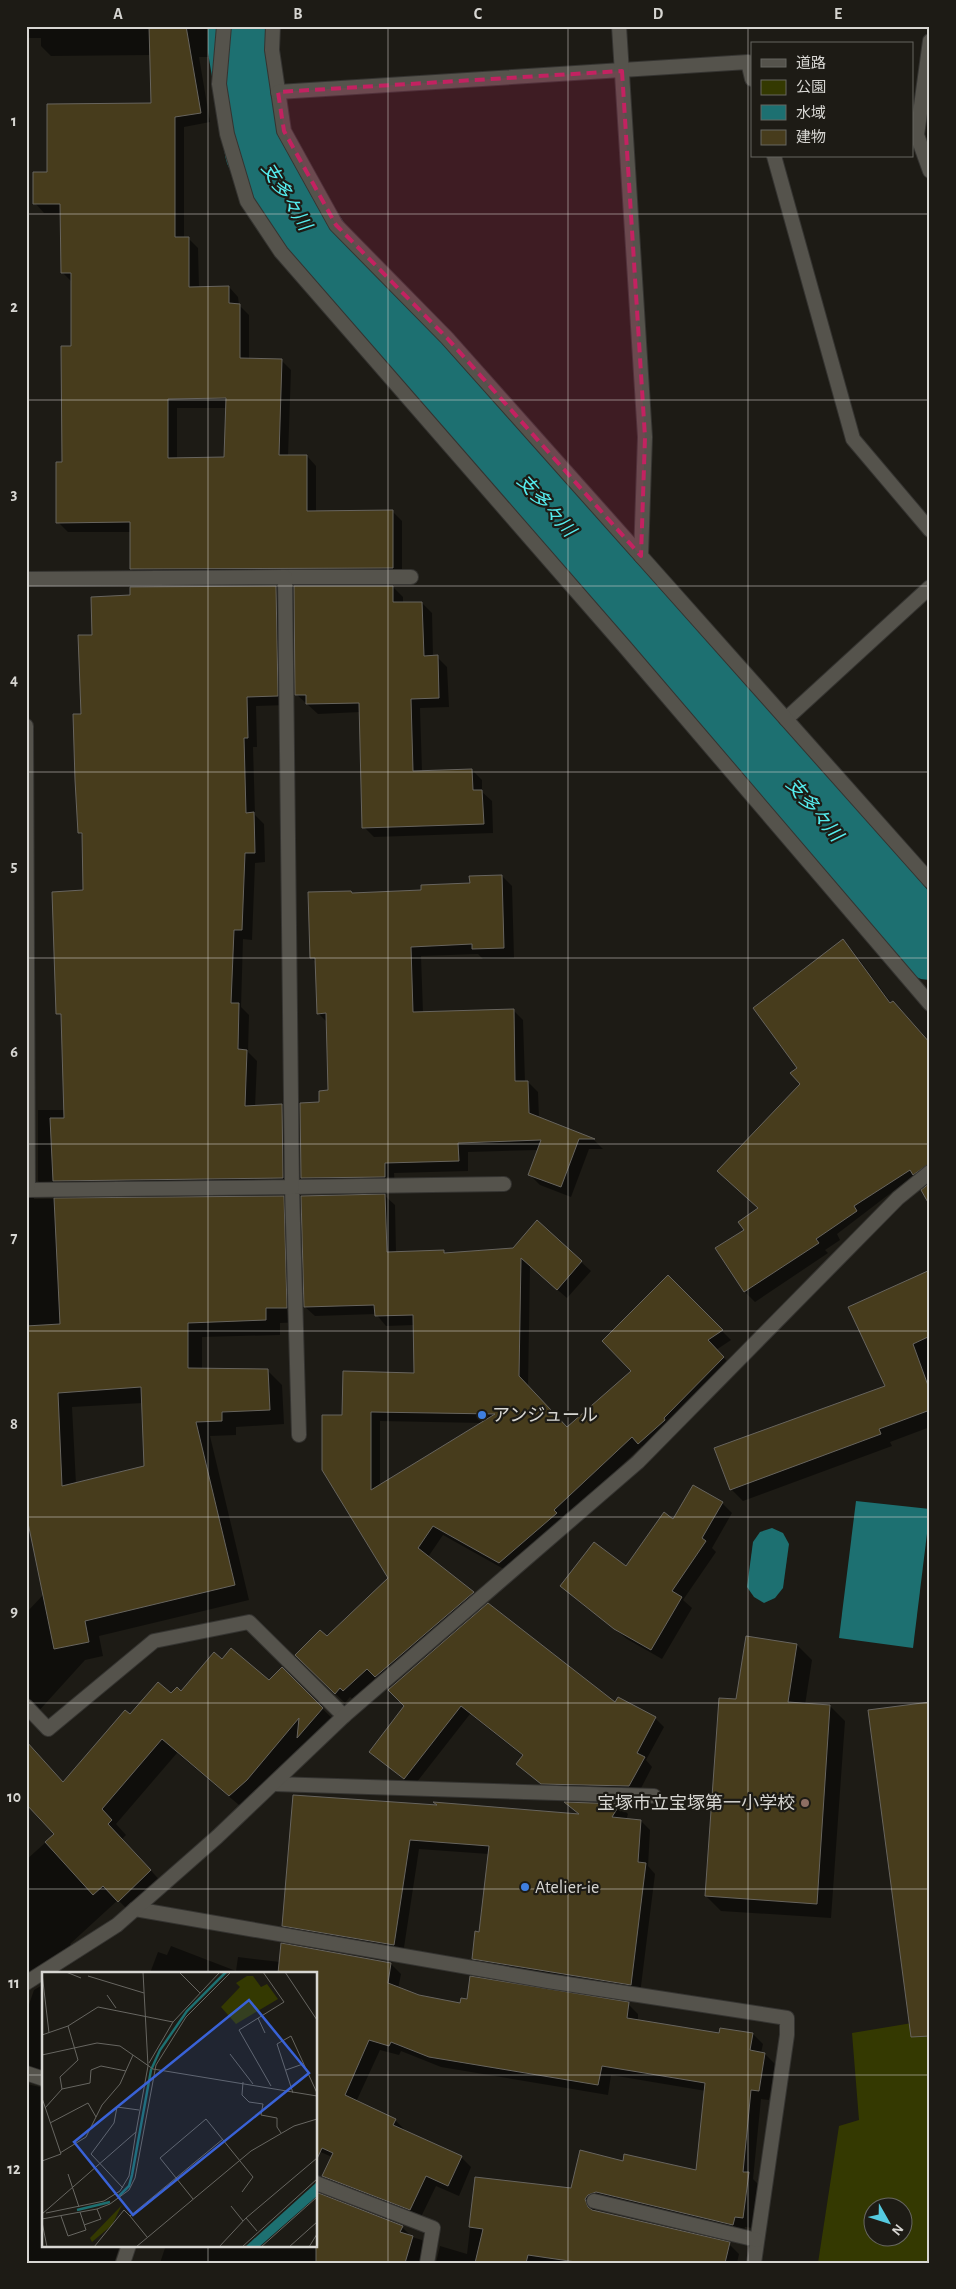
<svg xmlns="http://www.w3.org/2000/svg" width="956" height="2289" viewBox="0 0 956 2289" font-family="'Alegreya Sans','Noto Sans JP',sans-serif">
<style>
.green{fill:#343901;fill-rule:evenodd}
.water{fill:#1d7071}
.shadow{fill:#0007;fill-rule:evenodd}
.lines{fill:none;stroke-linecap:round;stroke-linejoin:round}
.river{stroke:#1d7071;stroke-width:68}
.building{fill:#473c1c;stroke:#67645e;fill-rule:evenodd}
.service-casing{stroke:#353431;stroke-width:16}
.minor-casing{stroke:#353431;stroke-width:16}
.tertiary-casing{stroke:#353431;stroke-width:16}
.service{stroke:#55534c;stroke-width:14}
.minor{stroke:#55534c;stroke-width:14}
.tertiary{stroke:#55534c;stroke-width:14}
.marked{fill:#c32261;fill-opacity:0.2;stroke:#c32261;stroke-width:4;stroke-dasharray:10 6;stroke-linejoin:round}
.grid{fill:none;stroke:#d7d6d2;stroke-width:1;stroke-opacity:0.55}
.shop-dot{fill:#3f7fe0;stroke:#1d1b15;stroke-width:2}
.education-dot{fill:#8d6e63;stroke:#1d1b15;stroke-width:2}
.labels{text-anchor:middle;stroke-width:4.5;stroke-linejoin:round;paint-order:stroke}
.poi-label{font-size:18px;fill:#d7d6d2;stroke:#1d1b15;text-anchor:start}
.water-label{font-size:19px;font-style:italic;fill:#55ecee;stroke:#1d1b15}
.inset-river{fill:none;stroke:#1d7071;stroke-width:2.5}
.inset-road{fill:none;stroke:#676661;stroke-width:1}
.view{fill:#3962d7;fill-opacity:0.15;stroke:#3962d7;stroke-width:2.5}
.inset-edge{fill:none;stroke:#d7d6d2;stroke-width:2.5}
.neatline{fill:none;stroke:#d7d6d2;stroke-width:2}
.grid-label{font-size:16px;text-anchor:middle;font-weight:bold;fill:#d7d6d2}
</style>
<rect width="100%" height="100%" fill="#1d1b15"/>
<path class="green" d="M930 2020V2263H818L839 2126 859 2120 852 2033ZM874 2206H904V2236H874Z"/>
<g class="water">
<polygon points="856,1501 930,1509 913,1648 839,1638"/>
<polygon points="772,1528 783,1533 789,1544 783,1588 775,1598 764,1603 754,1597 747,1587 753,1542 760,1532"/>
</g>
<g class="shadow">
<path d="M26 26H209L210 57H199L210 122 184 127V238H188L198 248 199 288 229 287 238 297 239 305 249 315V359L281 360 291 370 288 456H307L316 466V512L392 511 402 521V578L141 579 131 569V532H68L58 522 72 347V282L62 272V213H44L35 203 49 173 152 104 151 55 51 56 41 46V38H26ZM177 408H227L225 458 177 459Z"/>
<polygon points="276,587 286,597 287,705 256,706 257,747 253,747 255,815 264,824 265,862 255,863 252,940 243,939 241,1007 249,1015 248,1052 257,1061 255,1107 282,1105 292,1115 293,1188 48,1191 38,1181 38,1110 65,1110 84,892 83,836 79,833 82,715 94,636"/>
<polygon points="393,587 403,597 403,603 422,603 432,613 433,657 437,657 447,667 449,707 420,708 422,772 472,770 482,780 482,792 492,801 493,833 374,837 364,827 360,712 318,714 296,694"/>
<polygon points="502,876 512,886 514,958 483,959 478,954 421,956 423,1013 513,1010 523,1020 525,1082 528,1082 538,1092 539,1118 594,1140 603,1149 589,1149 571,1197 540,1185 530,1175 539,1150 468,1152 468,1171 394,1173 395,1187 312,1188 302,1178 321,1104 329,1092 328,1023 318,1013 317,963 311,958 351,892 353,894 422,892 471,884"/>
<polygon points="843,941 853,951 892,1004 893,1002 903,1012 930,1043 930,1163 837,1234 840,1240 825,1250 828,1253 755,1302 745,1292 717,1248 745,1230 760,1209 801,1084 799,1068"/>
<path d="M26 1118 33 1125 34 1199 283 1197 298 1212 301 1322 280 1323V1335L202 1337V1369L268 1371 282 1385 284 1424 236 1427V1435L210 1436 249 1600 99 1636 103 1656 85 1660 26 1725V1613L44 1594 26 1507ZM143 1403 145 1467 76 1484 72 1407Z"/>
<path d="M385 1196 395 1205 396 1253 443 1252 445 1254 513 1249 537 1222 591 1271 567 1298 530 1266 528 1387 567 1428 633 1371 668 1277 731 1340 716 1350 733 1367 648 1452 642 1446 509 1572 443 1535 428 1557 483 1602 386 1686 377 1677 354 1700 350 1697 345 1703 296 1655 327 1638 389 1579 343 1417 416 1374 414 1325 386 1326 376 1314 315 1316 305 1307ZM380 1421 483 1423 380 1486Z"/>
<polygon points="930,1272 930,1427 890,1442 892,1446 743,1501 731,1489 886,1387"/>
<polygon points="722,1503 732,1513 712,1548 716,1552 683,1600 692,1608 662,1659 627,1639 561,1586 627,1568 674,1521"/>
<polygon points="797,1645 812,1660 805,1705 830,1706 845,1721 831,1918 721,1911 706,1896 738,1701"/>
<polygon points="222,1660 269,1682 282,1669 337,1723 313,1751 305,1743 262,1794 245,1810 177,1753 116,1824 126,1835 122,1839 165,1886 133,1915 118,1900 70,1944 73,1947 32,1989 26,1984 26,1860 55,1834 26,1802 26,1741 64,1783 130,1716 171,1695 182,1693"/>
<polygon points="615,1704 655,1718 664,1727 646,1760 652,1767 638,1794 551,1792 517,1764 523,1756 470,1714 413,1787 370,1752 406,1706"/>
<polygon points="294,1796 580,1815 567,1803 619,1805 628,1814 626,1820 641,1821 650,1830 648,1866 655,1874 640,1994 483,1968 473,1958 480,1933 489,1854 419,1849 403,1954 293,1935 283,1925"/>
<polygon points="171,1946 236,1971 238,1957 280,1962 391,1964 401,1974 398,1989 419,1996 461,2004 628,2004 638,2014 638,2021 720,2035 753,2034 763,2044 761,2053 765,2054 775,2064 769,2100 761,2099 753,2179 758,2184 753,2228 745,2227 743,2235 601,2202 595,2209 595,2212 729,2244 739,2254 737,2263 436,2263 440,2246 467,2254 476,2179 572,2190 624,2162 697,2172 706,2091 611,2075 608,2095 441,2067 401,2051 399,2055 380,2050 356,2102 395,2120 405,2130 404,2132 461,2157 471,2167 459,2196 436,2186 420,2219 334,2186 324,2176 332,2157 316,2150 316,1973 150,1973 158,1952 167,1955"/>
<polygon points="44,1984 44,2076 28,2080 27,2084 44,2088 44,2245 120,2245 114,2263 33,2263 26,2261 26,2013 34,1990"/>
<polygon points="402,2227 412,2237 422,2240 432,2250 430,2263 160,2263 166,2245 316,2245"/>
</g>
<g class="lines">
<polyline class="river" points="242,26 242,50 259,152 325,256 787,775 930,946"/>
</g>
<g class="building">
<path d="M149 26H186L201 113 175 117V237H189V287L229 286V303L240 304V358L282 359 279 455H307V511L393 510V568L130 569V522L56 523V462H62L61 346H71V273H61L60 204H33V172H47V104L151 103ZM226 398 224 457 168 458V399Z"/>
<polygon points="276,586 278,696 247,697 248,738 244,738 246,813 254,812 255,853 245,853 242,930 234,930 231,1003 239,1003 238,1049 247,1050 245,1106 282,1104 283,1178 53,1181 50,1118 64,1118 61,1014 56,1014 52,892 83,890 82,833 78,833 75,780 73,714 81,714 78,635 92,635 91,597 130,595 130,587"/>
<polygon points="294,586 393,586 393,602 422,602 424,656 438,655 439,698 411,699 413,771 472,769 473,790 482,790 484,824 362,828 359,703 306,704 306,695 295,695"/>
<polygon points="502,875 504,948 472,949 472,944 411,947 413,1012 514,1009 515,1081 528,1081 529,1113 595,1139 579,1139 561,1187 528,1175 541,1140 458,1143 459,1161 385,1163 385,1177 301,1178 300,1103 319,1102 319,1091 328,1090 326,1013 317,1014 315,958 310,958 308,892 351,891 352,893 421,890 421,885 470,883 469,876"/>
<polygon points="843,939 890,1003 893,1001 930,1043 930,1163 913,1175 910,1170 854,1206 857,1211 816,1239 819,1243 744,1292 715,1248 744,1230 738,1222 758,1208 717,1171 800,1084 790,1073 797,1068 753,1008"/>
<polygon points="930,1183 930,1206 921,1190"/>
<path d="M385 1194 387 1252 444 1250V1253L513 1248 537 1220 582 1261 557 1290 521 1258 519 1376 567 1427 631 1371 602 1341 668 1275 723 1330 708 1340 724 1357 664 1418 665 1420 638 1444 632 1437 554 1510 557 1513 499 1563 433 1526 418 1548 474 1592 375 1677 367 1669 343 1691 340 1688 335 1694 295 1655 320 1630 327 1636 388 1578 322 1470V1415H342L343 1371 414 1373 413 1315 375 1316 374 1305 304 1307 301 1196ZM371 1412 495 1414 371 1490Z"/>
<path d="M284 1196 287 1308H266V1320L188 1323V1368L268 1369 270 1410 222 1412V1421L196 1422 235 1585 85 1621 89 1642 54 1649 26 1513V1326L60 1324 54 1198ZM141 1387 144 1466 62 1486 58 1393Z"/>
<polygon points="930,1270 930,1336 913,1344 930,1391 930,1410 879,1429 881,1434 730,1490 714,1448 885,1386 848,1307"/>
<polygon points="693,1485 723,1502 702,1538 706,1541 672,1591 682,1597 651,1650 614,1629 560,1586 594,1542 626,1566 664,1512 673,1519"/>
<polygon points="488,1603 615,1702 618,1697 656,1717 637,1753 645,1757 629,1786 541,1784 516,1764 523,1755 461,1706 404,1779 369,1752 404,1706 388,1690"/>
<polygon points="746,1636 797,1644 788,1702 830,1705 817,1904 705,1896 719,1698 736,1699"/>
<polygon points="231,1648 269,1680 282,1667 323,1708 297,1738 299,1718 247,1780 229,1796 162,1739 102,1809 112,1820 108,1824 151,1870 118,1902 103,1886 93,1895 45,1842 54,1834 26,1804 26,1741 63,1782 125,1710 130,1714 158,1682 171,1693 177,1687 181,1691 214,1652 222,1659"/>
<polygon points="930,1702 930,2036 911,2037 868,1710"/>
<polygon points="293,1795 437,1805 433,1802 579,1814 564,1802 620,1804 612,1817 641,1820 638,1862 646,1863 631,1985 472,1959 475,1931 479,1932 489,1846 410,1840 394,1945 282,1926"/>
<polygon points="281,1943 391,1963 388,1983 419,1995 460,2003 461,1998 467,1999 470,1976 629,2002 627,2018 719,2033 720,2028 753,2033 750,2050 765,2053 759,2091 751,2090 743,2172 749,2172 743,2218 735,2217 733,2225 596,2192 588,2195 585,2199 588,2207 592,2210 730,2242 725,2263 583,2263 528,2255 526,2263 475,2263 483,2229 469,2227 475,2177 571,2188 580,2150 623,2161 624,2154 696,2170 705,2083 602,2066 598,2085 429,2057 391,2042 389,2046 369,2040 345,2095 396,2119 393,2125 462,2156 448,2186 426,2176 410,2210 322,2176 333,2153 322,2148 316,2161 316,1973 278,1973"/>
<polygon points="316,2192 403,2226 400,2232 413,2236 405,2263 316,2263"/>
</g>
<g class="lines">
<defs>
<g id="service">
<polyline points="285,577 411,577"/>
<polyline points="299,1435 292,1187 504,1184"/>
</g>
<g id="minor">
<polyline points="224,26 219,84 227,134 247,201 281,252 624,646 930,1004"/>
<polyline points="273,26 272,50 284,131 336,225 447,338 641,556"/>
<polyline points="930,41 917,135 930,171"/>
<polyline points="278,92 748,62 752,79"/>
<polyline points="774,156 853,439 930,530"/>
<polyline points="26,579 285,577 292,1187 26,1190"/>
<polyline points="786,719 930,587"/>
<polyline points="26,726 28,1190"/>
<polyline points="26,1706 48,1729 154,1641 249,1622 344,1716"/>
<polyline points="274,1784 654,1796"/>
<polyline points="135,1909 548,1981 787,2018 787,2035 754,2263"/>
<polyline points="26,1983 117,1925 217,1837 344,1716 638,1462 898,1198 930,1172"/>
<polyline points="26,2073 44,2079"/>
<polyline points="316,2183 433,2228 427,2263"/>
<polyline points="594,2201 757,2240"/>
<polyline points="123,2263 129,2245"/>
</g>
<polyline id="tertiary" points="619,26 645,437 641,556 930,881"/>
</defs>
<use href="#service" class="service-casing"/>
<use href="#minor" class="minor-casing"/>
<use href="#tertiary" class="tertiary-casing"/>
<use href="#service" class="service"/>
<use href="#minor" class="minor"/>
<use href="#tertiary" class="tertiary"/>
</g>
<path class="marked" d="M622 71 645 437 641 556 447 338 336 225 284 131 278 92Z"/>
<path class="grid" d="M208 26V1973M388 26V2263M568 26V2263M748 26V2263M26 214H930M26 400H930M26 586H930M26 772H930M26 958H930M26 1144H930M26 1331H930M26 1517H930M26 1703H930M26 1889H930M26 2075H44M316 2075H930M208 2245V2263"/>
<g class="shop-dot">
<circle cx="482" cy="1415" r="5"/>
<circle cx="525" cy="1887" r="5"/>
</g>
<circle class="education-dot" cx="805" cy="1803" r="5"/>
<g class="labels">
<g class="poi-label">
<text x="492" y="1421">アンジュール</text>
<text x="795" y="1809" text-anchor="end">宝塚市立宝塚第一小学校</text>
<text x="535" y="1893">Atelier-ie</text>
</g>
<g class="water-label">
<text transform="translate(287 196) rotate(58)" y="7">支多々川</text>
<text transform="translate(547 505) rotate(48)" y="7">支多々川</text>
<text transform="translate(815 809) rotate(50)" y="7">支多々川</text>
</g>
</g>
<g transform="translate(42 1972)">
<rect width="275" height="275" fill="#1d1b15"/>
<path d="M205 4H211L219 15 225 12 236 27 194 52 179 35 198 15 194 11ZM80 233 70 253 50 270 48 266Z" fill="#343901"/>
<path d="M275 210V224L217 275H203Z" fill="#1d7071"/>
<path class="inset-river" d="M77 224 87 214 90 203 109 98 118 78 145 39 184 0M35 238 68 230"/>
<path class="inset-road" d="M24 0 39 6M137 0 158 21M221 0 242 30 197 58 229 114M243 0 275 48M0 1 7 61M46 4 102 21M65 23 74 36M216 46 223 61M0 63 26 54 56 35 131 50M188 82 211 112M0 83 55 71 78 74 111 97 275 124M107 91 131 50 178 0M244 98 261 92M201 110 200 123 207 130 221 132 219 143 235 146V155L239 161M20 117 18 105 36 88 26 54M251 121 235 72 249 64 275 121M0 126 19 182 0 189M3 136 20 117 48 111 49 98 59 94 84 99M8 151 46 131 54 145M18 181 44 165 60 133 78 112 91 83M26 202 37 235M81 216 49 182 72 151 75 135 97 138M151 227 118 186 164 147 211 205 200 220M189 234 201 249M4 241 62 229 78 219 87 204 94 160M0 242 94 160 106 94 101 0M19 244 26 264 44 258 38 240M88 244 105 265M204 246 215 259M0 247 55 237 68 232 87 218 93 206 114 93 144 45 189 0M0 250 5 275M42 253 59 247 55 237M52 275 82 238 88 244 181 167M94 275 209 179 252 154 275 147M177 275 204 246 275 186M200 275 275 207M219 275 275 225M247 275 275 250M267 275 275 262"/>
<path class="view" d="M207 28 267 101 91 243 32 170Z"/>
<rect width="275" height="275" class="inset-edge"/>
</g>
<rect width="956" height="2289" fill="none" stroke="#1d1b15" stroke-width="55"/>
<rect x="751" y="42" width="162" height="115" fill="#1d1b15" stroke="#676661"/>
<rect x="761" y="59" width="25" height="8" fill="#55534c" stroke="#676661"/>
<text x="796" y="68" font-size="15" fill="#d7d6d2">道路</text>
<rect x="761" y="80" width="25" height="15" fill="#343901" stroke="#676661"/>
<text x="796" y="92" font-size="15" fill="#d7d6d2">公園</text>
<rect x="761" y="105" width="25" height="15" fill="#1d7071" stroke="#676661"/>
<text x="796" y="118" font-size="15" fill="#d7d6d2">水域</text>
<rect x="761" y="130" width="25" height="15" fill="#473c1c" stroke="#676661"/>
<text x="796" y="142" font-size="15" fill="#d7d6d2">建物</text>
<g transform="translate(888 2222) rotate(129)"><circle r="24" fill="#1d1b15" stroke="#676661"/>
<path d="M0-4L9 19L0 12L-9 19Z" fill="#55cadf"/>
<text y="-8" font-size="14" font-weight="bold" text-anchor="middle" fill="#d7d6d2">N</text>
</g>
<rect x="28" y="28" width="900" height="2234" class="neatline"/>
<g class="grid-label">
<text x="118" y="19">A</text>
<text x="298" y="19">B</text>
<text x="478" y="19">C</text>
<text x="658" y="19">D</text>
<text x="838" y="19">E</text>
<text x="14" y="126">1</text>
<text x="14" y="312">2</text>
<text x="14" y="499">3</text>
<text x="14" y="685">4</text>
<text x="14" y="871">5</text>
<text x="14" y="1057">6</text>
<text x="14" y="1243">7</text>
<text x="14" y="1429">8</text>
<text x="14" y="1616">9</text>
<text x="14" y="1802">10</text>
<text x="14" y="1988">11</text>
<text x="14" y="2174">12</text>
</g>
</svg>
